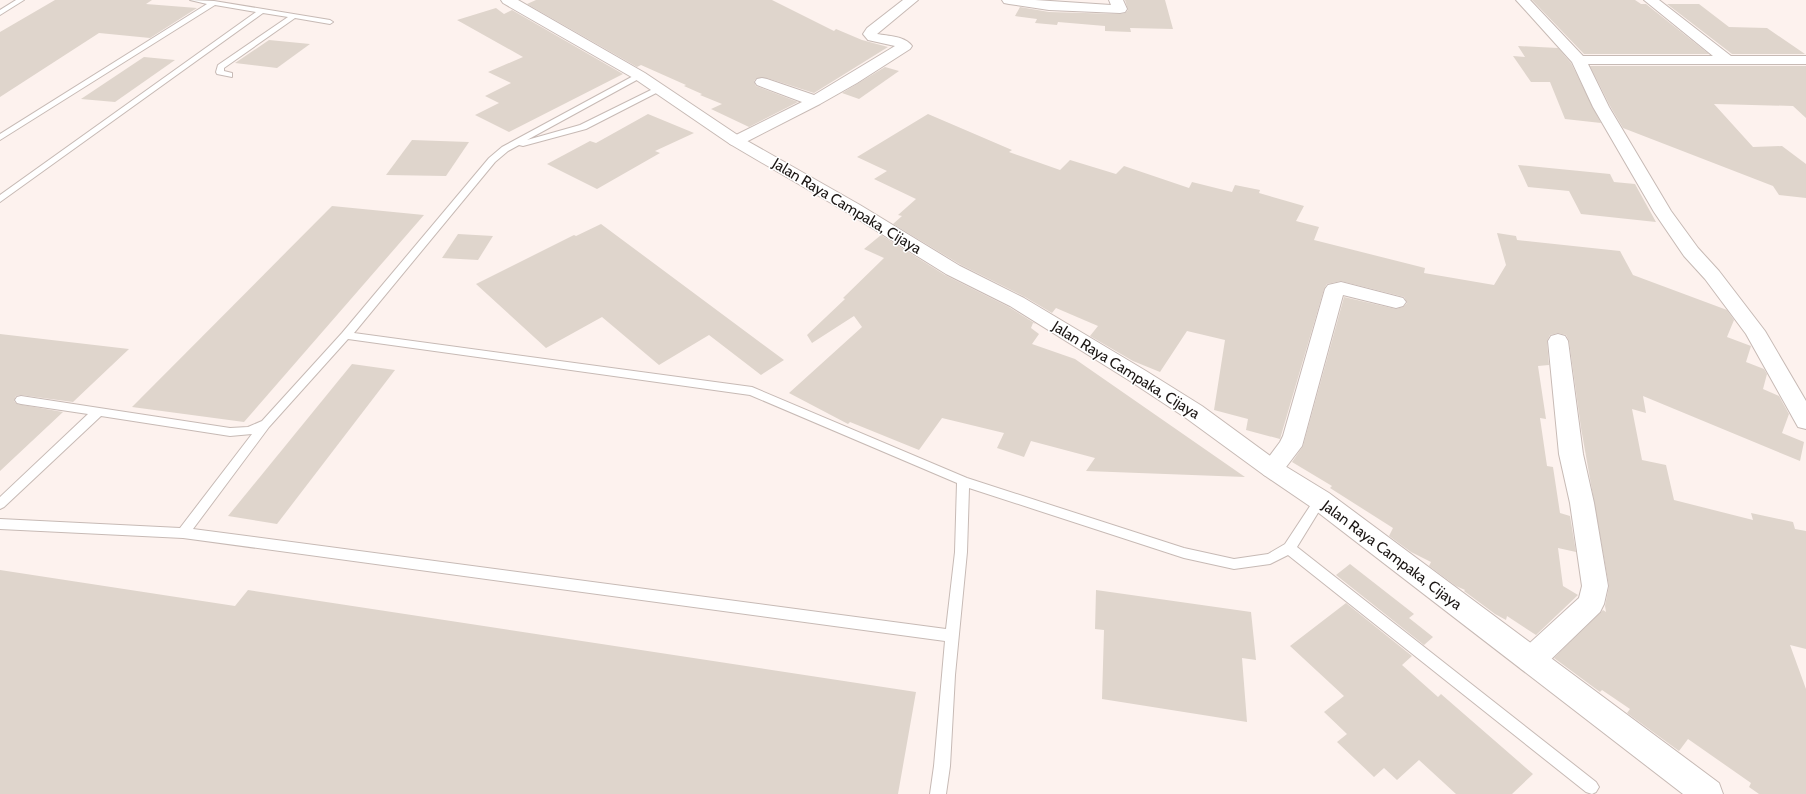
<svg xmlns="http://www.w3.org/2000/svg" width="1806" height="794" viewBox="0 0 1806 794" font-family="Cabin,sans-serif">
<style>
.building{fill:#dfd5cc}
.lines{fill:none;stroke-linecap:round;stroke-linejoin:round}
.lane-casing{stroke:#c7bab5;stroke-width:2}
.street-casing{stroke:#c7bab5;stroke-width:2}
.primary-casing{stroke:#c7bab5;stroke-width:2}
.lane{fill:#fff;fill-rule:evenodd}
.street{fill:#fff;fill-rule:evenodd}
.primary{fill:#fff;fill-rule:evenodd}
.labels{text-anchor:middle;stroke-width:3;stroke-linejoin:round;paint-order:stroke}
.street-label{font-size:15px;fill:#1a1513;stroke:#fff}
</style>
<rect width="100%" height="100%" fill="#fdf2ee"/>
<g class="building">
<polygon points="55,0 152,0 146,4 197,8 150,38 99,33 0,97 0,32"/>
<polygon points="536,0 772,0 834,31 836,29 862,40 888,47 814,93 767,78 757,78 754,81 756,86 798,102 749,127 711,109 722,104 700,95 702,94 684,86 686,85 641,65 637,67 527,4"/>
<polygon points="1125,0 1165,0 1173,29 1130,28 1131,32 1105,31 1105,26 1058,22 1057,25 1035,23 1037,19 1015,16 1020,7 1049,12 1120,14 1125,13 1128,10"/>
<polygon points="1532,0 1635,0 1641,4 1646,4 1709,54 1584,54"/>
<polygon points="1667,4 1699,4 1729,27 1767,28 1805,54 1732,54"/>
<polygon points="496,8 504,14 512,10 623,74 509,132 475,115 499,103 485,96 511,83 488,72 523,57 457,20"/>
<polygon points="269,40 310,44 277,68 235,63"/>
<polygon points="1518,46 1558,48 1571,63 1601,123 1565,119 1550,82 1531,82 1513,56 1525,57"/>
<polygon points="144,57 175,60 115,102 81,99"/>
<polygon points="1590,66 1806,66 1806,118 1793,106 1714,104 1753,147 1782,146 1806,164 1806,198 1779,195 1773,186 1623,128 1610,106"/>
<polygon points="885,67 899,71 859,99 842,93"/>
<polygon points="648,114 694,133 655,151 660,153 597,189 547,164 590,141 596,143"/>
<polygon points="928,114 1012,150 1009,152 1060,170 1070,160 1116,174 1124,166 1189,188 1192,182 1232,192 1235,185 1260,190 1259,193 1304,206 1296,221 1319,227 1314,240 1425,268 1424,273 1494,285 1506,265 1497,233 1516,236 1517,240 1620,251 1633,275 1727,310 1734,320 1727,337 1751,346 1746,362 1764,369 1767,374 1763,389 1779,396 1789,414 1782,433 1804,442 1800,461 1643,396 1646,413 1632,409 1642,460 1666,465 1674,500 1753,520 1751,513 1793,522 1795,529 1806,531 1806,649 1790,645 1806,689 1806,794 1759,794 1749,787 1751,783 1688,739 1679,751 1627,713 1630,709 1602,690 1600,692 1554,658 1603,610 1606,612 1605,606 1609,586 1581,428 1569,341 1566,335 1558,333 1550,335 1547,341 1549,365 1538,366 1546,419 1540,418 1547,466 1553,467 1560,513 1570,516 1576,552 1558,548 1563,586 1578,595 1536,635 1507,616 1506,620 1495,614 1464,591 1465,590 1456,586 1429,566 1431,562 1411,552 1389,536 1393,528 1330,488 1332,486 1292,462 1303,446 1344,297 1396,309 1403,307 1407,303 1404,297 1341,281 1327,284 1324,289 1280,439 1246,430 1248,419 1214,410 1225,340 1187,331 1160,372 1133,361 1090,336 1098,326 1056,308 1052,313 1025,297 961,265 893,224 902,216 898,215 916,199 874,179 887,171 857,157"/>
<polygon points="412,140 469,142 446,176 386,175"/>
<polygon points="1518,165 1610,174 1614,182 1635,184 1656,222 1581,214 1569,191 1528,187"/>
<polygon points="332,206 424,215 244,422 132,407"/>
<polygon points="601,224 784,360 761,375 709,335 659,365 602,317 546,348 476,284 574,235 576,236"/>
<polygon points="458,234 493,236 478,260 442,258"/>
<polygon points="881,235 945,275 1009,307 1036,324 1033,323 1031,328 1039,334 1032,344 1075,359 1245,477 1086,471 1095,458 1031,441 1024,457 997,448 1004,433 942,418 919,450 850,422 848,424 789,393 862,327 854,316 812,343 807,335 845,299 843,298 884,258 864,249"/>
<polygon points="0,334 129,349 73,402 21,395 16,396 14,401 17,404 63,412 0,471"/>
<polygon points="352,364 395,370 277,524 228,516"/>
<polygon points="1350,564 1414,614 1409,618 1433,637 1424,645 1336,575"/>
<polygon points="0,570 235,606 248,590 916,692 898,794 0,794"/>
<polygon points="1096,590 1251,612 1256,660 1242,658 1247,722 1102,699 1104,630 1095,629"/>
<polygon points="1346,603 1412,656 1402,665 1438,697 1441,694 1533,774 1512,794 1456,794 1419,760 1397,780 1384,768 1374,777 1337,742 1347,734 1324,712 1344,696 1290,646"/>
</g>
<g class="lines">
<defs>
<g id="lane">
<polygon points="16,0 24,0 0,15 0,10"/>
<polygon points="190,0 214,1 330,20 333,22 330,24 295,18 224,68 224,71 232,73 232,77 217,74 216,72 218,65 288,17 263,13 0,202 0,195 256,12 215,5 0,140 0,134 207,4"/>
<path d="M637 74H640L644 76 527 140 580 125 657 87H663L664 89 586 129 523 146 519 145 508 151 495 162 354 333 752 387 967 478 1184 548 1234 559 1268 554 1285 544 1316 497 1320 495 1324 497 1326 500 1324 503 1297 547 1596 782 1599 787 1596 792 1592 794 1586 792 1288 555 1270 564 1234 569 1184 558 969 488 967 552 955 675 950 766 946 794H930L934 766 945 641 183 538 0 529V519L180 528 252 434 230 436 101 416 4 507 0 509V497L88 414 21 404 17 403 15 400 17 397 21 396 230 428 248 427 262 421 342 333 489 158 502 147ZM348 339 750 395 957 483 955 552 946 629 193 529 269 427Z"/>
</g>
<g id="street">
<path d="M903 0H918L877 34C888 36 905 36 912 46L910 49 857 83 820 104 742 144 736 146 730 144 728 141 730 138 802 102 757 85 755 82 757 79 762 78 767 79 814 95 895 46 868 40 863 34 867 28Z"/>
<polygon points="1002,0 1035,0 1111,5 1109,0 1123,0 1127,9 1125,12 1120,13 1049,10 1009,4 1004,3"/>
<polygon points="1516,0 1530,0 1583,56 1713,56 1644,0 1659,0 1731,56 1806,56 1806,64 1588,64 1609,107 1671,211 1698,248 1719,271 1765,331 1806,401 1806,429 1798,427 1746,334 1705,279 1684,256 1654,212 1593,107 1572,62"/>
<polygon points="1341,282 1403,298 1406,302 1403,306 1396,308 1343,295 1302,446 1280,475 1272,478 1264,475 1260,469 1280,442 1283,436 1325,289 1328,285"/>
<polygon points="1558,334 1565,336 1568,341 1583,454 1594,503 1608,586 1604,604 1600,612 1541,669 1531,672 1521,669 1517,660 1521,651 1579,598 1582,586 1570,503 1559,454 1548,341 1551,336"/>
</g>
<polygon id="primary" points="501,0 518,0 645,73 742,138 860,205 960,266 1024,298 1146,371 1202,406 1280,463 1329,493 1719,783 1723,794 1683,794 1311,507 1264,475 1186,418 1130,381 1010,306 946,274 848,213 730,144 635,79 503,3"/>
</defs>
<use href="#lane" class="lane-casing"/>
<use href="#street" class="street-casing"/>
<use href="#primary" class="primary-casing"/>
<use href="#lane" class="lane"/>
<use href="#street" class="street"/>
<use href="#primary" class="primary"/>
</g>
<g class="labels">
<g class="street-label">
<text transform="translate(847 206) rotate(31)" y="5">Jalan Raya Campaka, Cijaya</text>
<text transform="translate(1126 370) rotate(32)" y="5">Jalan Raya Campaka, Cijaya</text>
<text transform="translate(1392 555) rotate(37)" y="5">Jalan Raya Campaka, Cijaya</text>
</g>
</g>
</svg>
